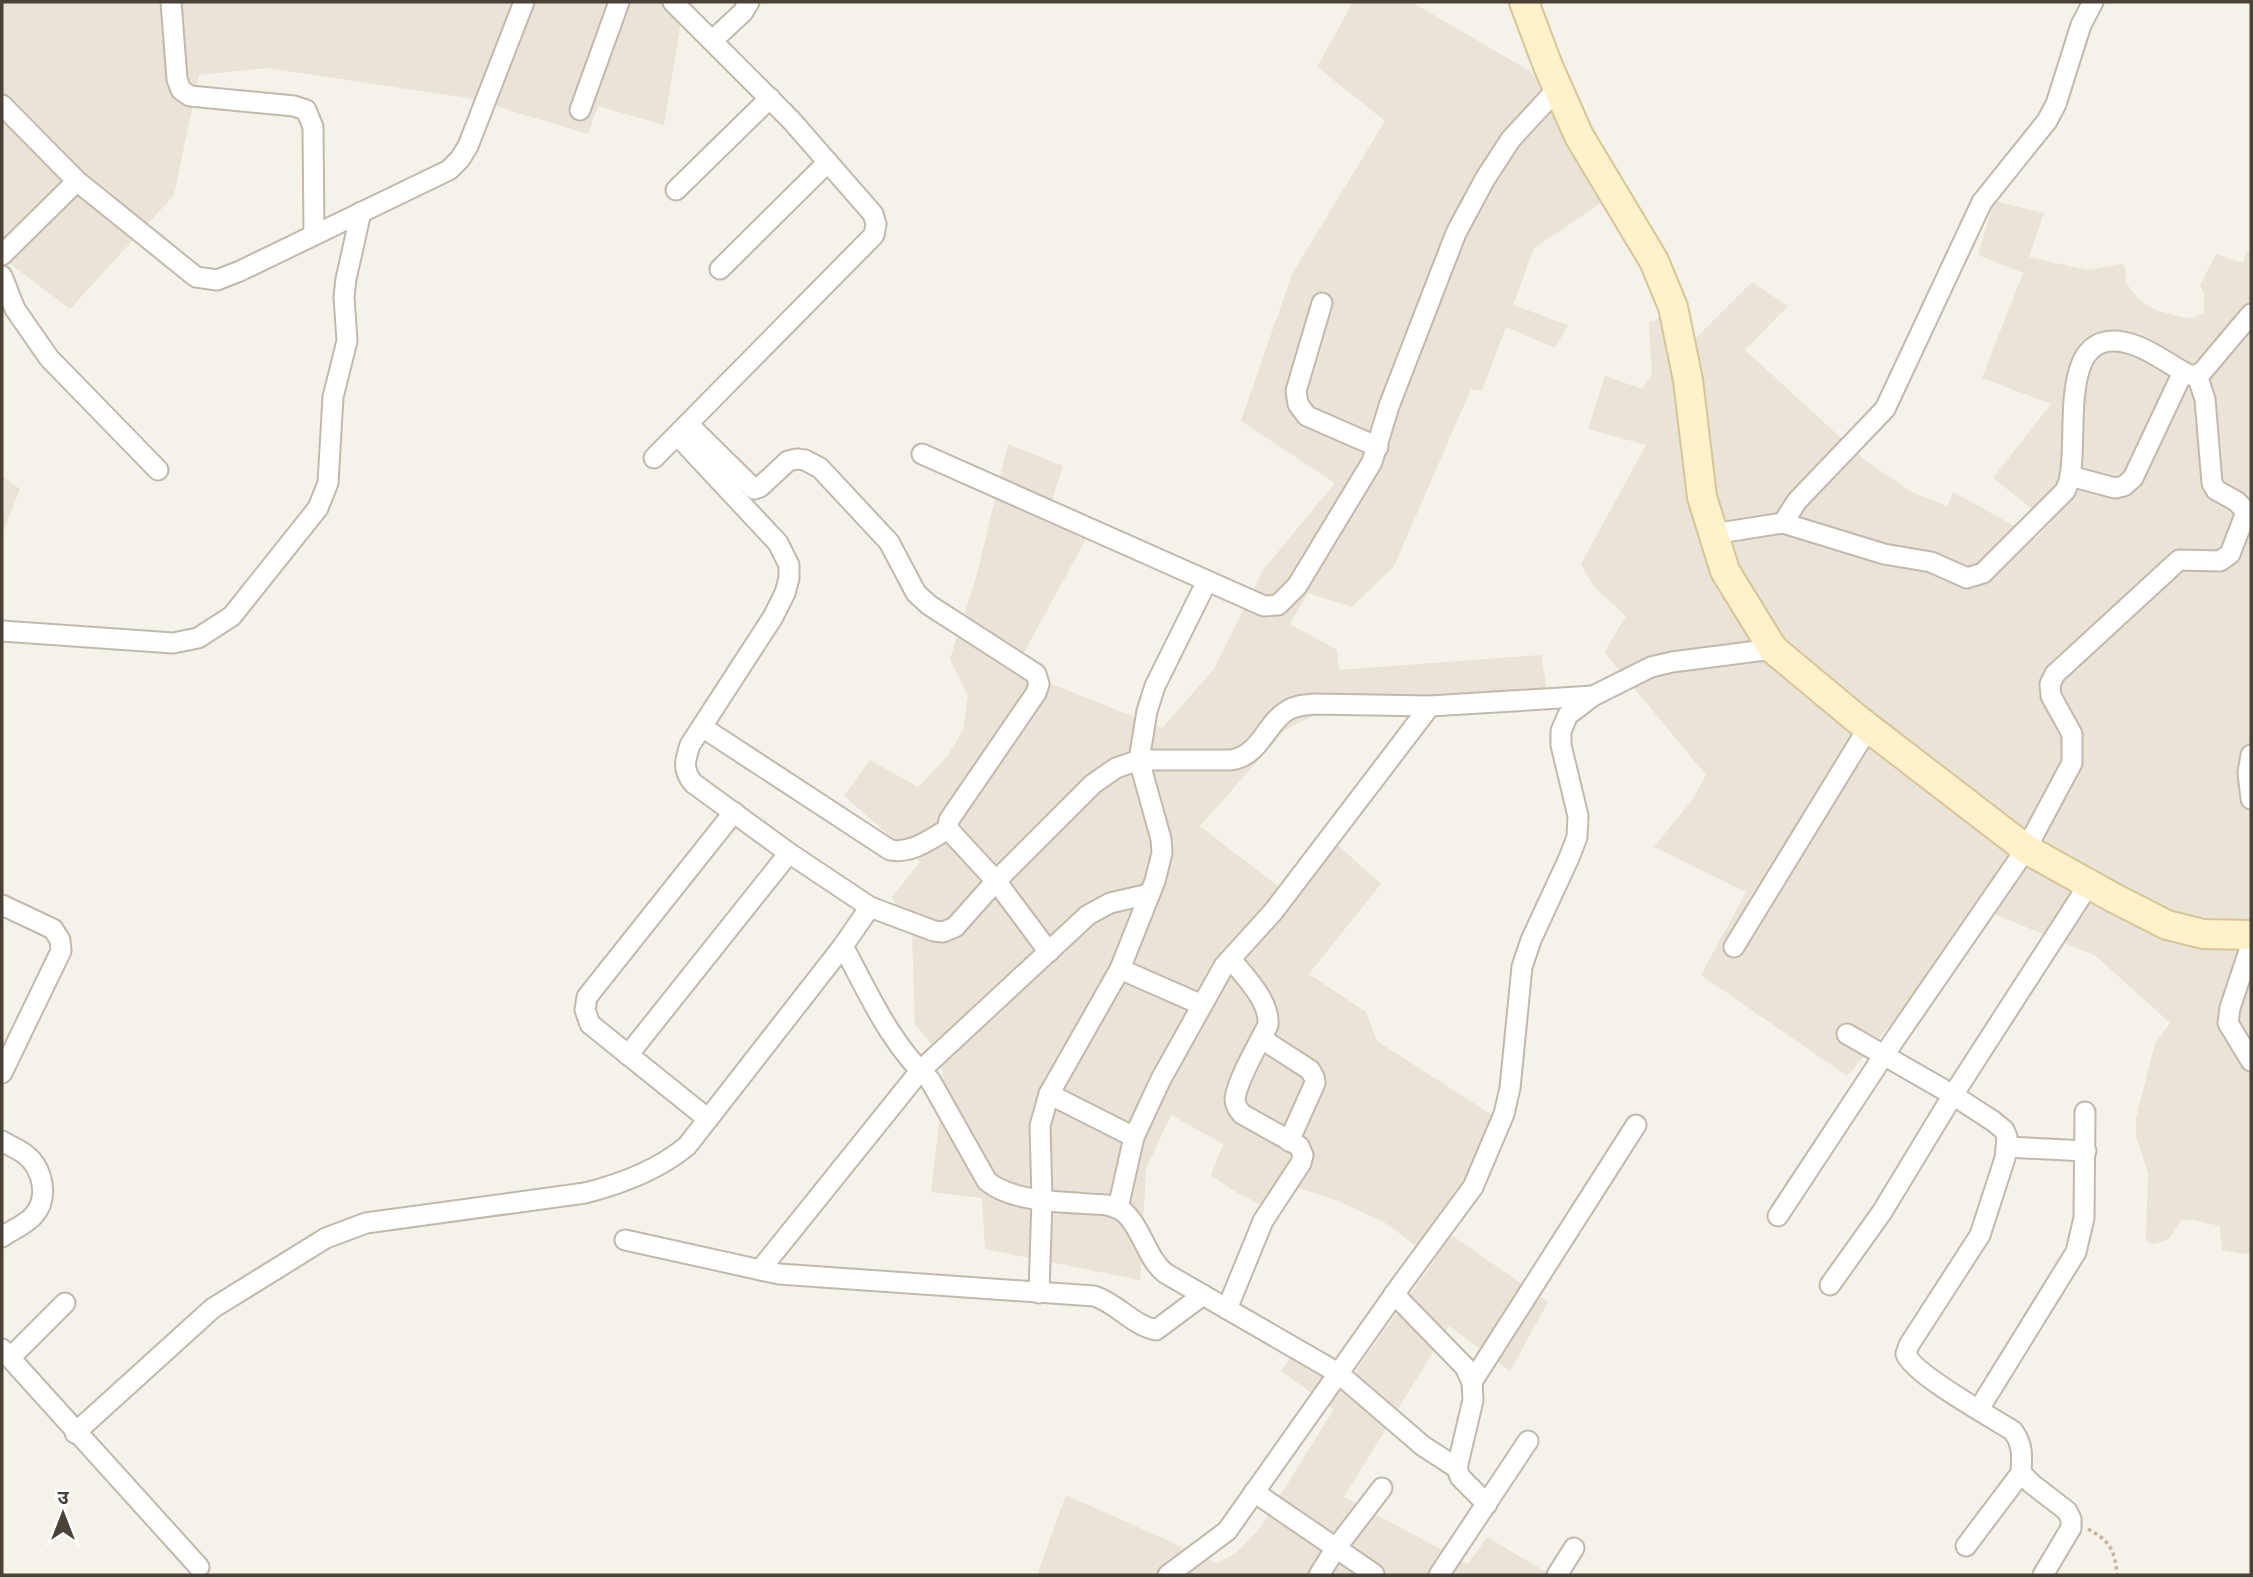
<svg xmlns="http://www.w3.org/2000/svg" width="2253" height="1577" viewBox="0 0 2253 1577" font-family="Manrope,'Noto Sans Devanagari',sans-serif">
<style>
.residential{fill:#eae3d7}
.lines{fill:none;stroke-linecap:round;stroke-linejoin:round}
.street-casing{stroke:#c2b9ab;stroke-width:23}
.secondary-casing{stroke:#d7c598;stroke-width:32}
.path{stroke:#c4b59c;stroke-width:3.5;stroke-dasharray:3.5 3.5;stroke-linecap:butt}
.street{stroke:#fff;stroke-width:19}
.secondary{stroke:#fff1ca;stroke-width:28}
</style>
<rect width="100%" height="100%" fill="#f5f2ea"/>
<g class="residential">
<polygon points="2,2 664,2 682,17 664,125 598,106 588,134 468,98 267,68 199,75 174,195 70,309 8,262 2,267"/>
<polygon points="1353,2 1411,2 1530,71 1559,109 1601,203 1534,248 1513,305 1568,325 1555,348 1506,327 1482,391 1471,389 1394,566 1352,607 1308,593 1290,624 1337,650 1339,670 1541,655 1547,690 1315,715 1285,730 1200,826 1289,895 1332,840 1381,884 1309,974 1366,1012 1377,1041 1506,1124 1447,1232 1548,1302 1510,1371 1449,1326 1344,1497 1468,1564 1487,1537 1551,1575 1037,1575 1066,1495 1218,1563 1236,1553 1260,1528 1334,1409 1281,1371 1295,1350 1346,1384 1435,1260 1384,1222 1338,1201 1292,1186 1269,1209 1234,1191 1211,1175 1223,1144 1171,1115 1146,1169 1140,1280 985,1249 982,1198 931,1192 943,1088 942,1056 915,1025 912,934 892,897 920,862 844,796 870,760 918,787 947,757 963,730 968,696 950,659 977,574 1008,444 1063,466 1050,506 1092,528 1015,669 1162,728 1214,669 1263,570 1335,483 1241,421 1292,274 1385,121 1317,67"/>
<polygon points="1994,201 2044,213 2029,257 2087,270 2122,264 2125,267 2126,283 2139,300 2156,310 2180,317 2193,318 2204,312 2204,293 2200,285 2216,254 2243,263 2247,251 2251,253 2251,1253 2243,1254 2222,1250 2220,1226 2193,1220 2181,1220 2169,1239 2155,1244 2148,1243 2146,1240 2148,1173 2136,1137 2136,1118 2155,1044 2170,1023 2096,956 1987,911 1847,1076 1701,975 1746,892 1654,847 1693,799 1706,775 1604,652 1626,616 1594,587 1581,564 1646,445 1588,429 1605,376 1642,389 1652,374 1649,322 1667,315 1686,348 1752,282 1788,306 1745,350 1866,461 1910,491 1947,506 1953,492 2036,538 2050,523 1993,478 2051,404 1982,378 2023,273 1978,255"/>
<polygon points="2,476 20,489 2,534"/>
</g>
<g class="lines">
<defs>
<g id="street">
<polyline points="171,2 177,79 181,90 190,96 294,106 306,110 313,127 314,235"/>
<polyline points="713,40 743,12 749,2"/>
<polyline points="2,105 77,181 196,277 217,280 240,271 449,170 460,159 468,146 524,2"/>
<polyline points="580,110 619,2"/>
<polyline points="676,190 770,98"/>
<polyline points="2,255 77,181"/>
<polyline points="720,269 828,162"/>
<polyline points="2,276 15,309 49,358 158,470"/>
<polyline points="1322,303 1296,391 1298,404 1307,416 1378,447"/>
<polyline points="688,424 754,489 760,487 788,461 797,459 805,460 820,468 889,542 916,593 929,605 1036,674 1039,684 1036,693 949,820 948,829 996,881 1049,952"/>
<path d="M677 435 778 543 789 565V578L785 593 773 617 690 745C685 761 682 769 693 783L789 853 870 907 934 931 943 932 955 927 996 881 1093 784 1116 768 1139 760H1231C1261 755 1265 724 1288 710 1296 705 1305 705 1314 704L1430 706 1593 696"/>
<polyline points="922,454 1264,606 1278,605 1297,586 1372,462 1389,406 1456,233 1485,179 1511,139 1558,88"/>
<polyline points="654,458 874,235 876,224 873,214 791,120 673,2"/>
<polyline points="2070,476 2115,488 2124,486 2133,478 2183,372"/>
<polyline points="1783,523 1797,501 1885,409 1982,202 2047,121 2056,104 2081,25 2093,2"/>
<path d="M1713 534 1783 523 1884 554 1931 562 1967 578 1983 573 2065 491C2067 486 2070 481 2070 476 2079 432 2055 316 2137 346 2155 353 2172 366 2189 375H2197L2203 371 2251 314"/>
<polyline points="2,631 173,643 198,638 232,616 318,508 328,483 333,397 347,341 344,297 346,279 361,212"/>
<path d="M702 727 890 850C912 854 930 839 948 829"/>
<polyline points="2251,755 2248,773 2251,799"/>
<polyline points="2,905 53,929 60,940 61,951 2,1073"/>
<polyline points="2251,945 2230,1008 2228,1023 2251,1061"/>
<path d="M843 946C868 992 890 1044 930 1080L987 1181C1014 1204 1072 1202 1107 1205 1114 1207 1122 1209 1127 1215 1143 1232 1147 1258 1165 1273L1338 1373 1423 1446 1457 1468"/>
<polyline points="1734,947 1868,728"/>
<polyline points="1120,969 1202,1005"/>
<path d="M1847 1034 1953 1095 1993 1121 2004 1130 2007 1137 2005 1158 1980 1235 1909 1345 1906 1354C1913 1374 1991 1417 2013 1431 2023 1445 2022 1455 2021 1473L2032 1484 2067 1511 2071 1519V1528L2043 1575"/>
<polyline points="1262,1039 1310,1070 1314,1077 1315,1083 1289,1141"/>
<polyline points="628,1055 789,853"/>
<polyline points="1049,1094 1134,1137"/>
<polyline points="708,1119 590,1024 585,1010 587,997 734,812"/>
<path d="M2 1141C10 1146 19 1149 26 1155 43 1169 49 1198 34 1215 27 1224 12 1230 2 1237"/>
<polyline points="2007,1147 2086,1151"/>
<polyline points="1118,1208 1134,1137 1161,1079 1224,966 1273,912 1430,706"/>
<polyline points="1778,1216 1884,1055 2026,849 2072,763 2072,734 2051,696 2050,684 2055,674 2179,560 2220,561 2230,554 2245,515 2243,508 2236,501 2216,490 2212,483 2205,399 2197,375"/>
<path d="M625 1240 779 1274 1094 1296C1117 1303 1132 1325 1156 1330L1203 1295"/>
<polyline points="760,1270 920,1071 1088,915 1110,903 1149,894"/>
<polyline points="1830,1285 1882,1212 1953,1095 2089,884"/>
<polyline points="1039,1293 1042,1199 1040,1126 1049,1094 1120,969 1155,881 1162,853 1161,839 1139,760 1147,711 1155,686 1207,581"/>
<polyline points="1394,1294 1465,1367 1472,1382 1473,1400 1457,1468 1460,1477 1487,1504"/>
<path d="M1227 1309 1263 1221 1301 1163 1303 1155 1299 1146 1242 1114C1238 1109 1235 1105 1235 1099 1237 1080 1259 1043 1268 1025 1270 1001 1245 977 1231 959"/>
<polyline points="2,1349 199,1567"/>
<polyline points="10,1358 65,1303"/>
<polyline points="1472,1382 1636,1125"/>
<polyline points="1979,1409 2076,1252 2084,1218 2085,1112"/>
<path d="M75 1433 213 1308 326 1238 366 1223 585 1193C621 1184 658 1170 687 1146L843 946 870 907"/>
<polyline points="1254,1492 1374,1574"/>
<polyline points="1966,1546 2021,1473"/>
<polyline points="1168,1575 1227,1531 1403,1282 1473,1187 1504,1114 1510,1088 1522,967 1531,940 1569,858 1577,837 1578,816 1561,745 1561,731 1568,715 1593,696 1651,667 1672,662 1773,649"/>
<polyline points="1319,1575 1336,1548 1382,1488"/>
<polyline points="1439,1575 1528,1441"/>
<polyline points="1557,1575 1574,1548"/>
</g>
<polyline id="secondary" points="1524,2 1548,66 1579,136 1654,261 1673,307 1688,380 1702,497 1725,571 1773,649 1857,719 2026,849 2114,898 2167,925 2203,934 2251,935"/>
</defs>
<use href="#street" class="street-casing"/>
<use href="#secondary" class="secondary-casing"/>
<path class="path" d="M2088 1529C2110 1541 2115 1550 2117 1575"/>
<use href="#street" class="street"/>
<use href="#secondary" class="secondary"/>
</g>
<rect width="2253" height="1577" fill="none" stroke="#4a4237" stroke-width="7"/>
<g transform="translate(63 1514)" stroke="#ffffff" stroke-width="5" paint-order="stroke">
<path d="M0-5L12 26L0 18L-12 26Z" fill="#4a4237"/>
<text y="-10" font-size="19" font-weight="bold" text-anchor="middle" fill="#4a4237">उ</text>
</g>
</svg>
